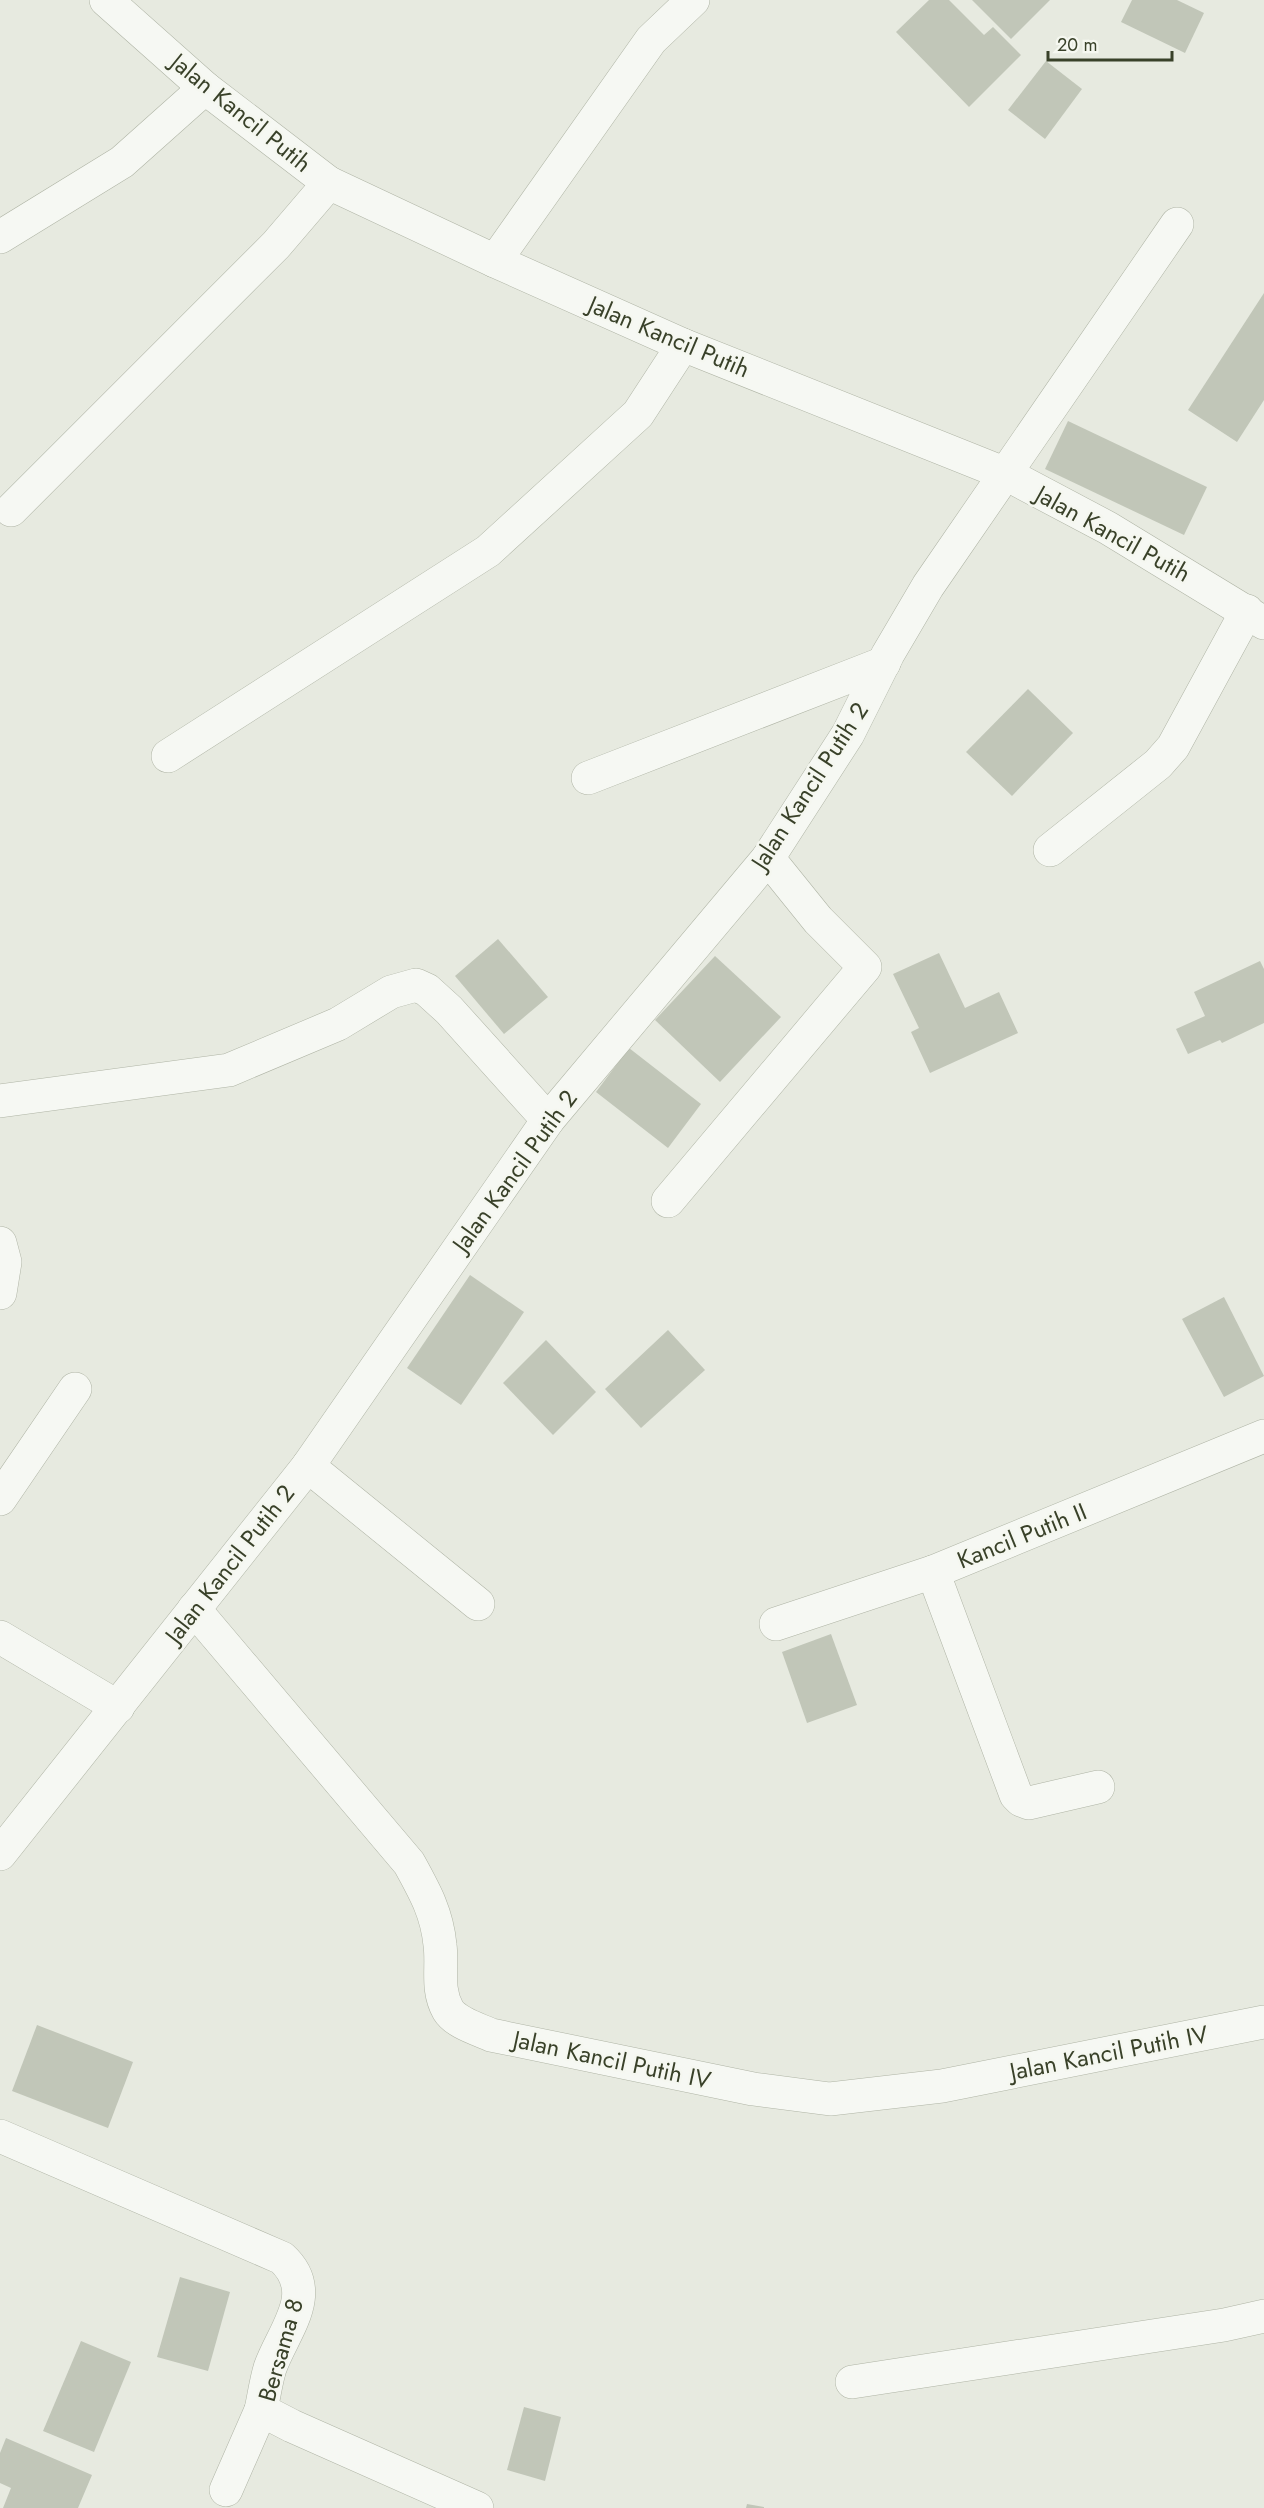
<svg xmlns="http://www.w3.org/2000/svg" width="1264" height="2508" viewBox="0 0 1264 2508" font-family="Jost,sans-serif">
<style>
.building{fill:#c1c6b8}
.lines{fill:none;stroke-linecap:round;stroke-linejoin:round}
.street-casing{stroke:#afb4a5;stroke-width:34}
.street{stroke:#f6f8f3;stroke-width:33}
.labels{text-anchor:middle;stroke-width:5;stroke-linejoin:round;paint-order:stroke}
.street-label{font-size:24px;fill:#394129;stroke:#f5f7f0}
</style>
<rect width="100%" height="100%" fill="#e7eae0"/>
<g class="building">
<polygon points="929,0 949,0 984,35 993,27 1021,55 969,107 896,32"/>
<polygon points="972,0 1050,0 1011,39"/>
<polygon points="1132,0 1177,0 1204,13 1185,53 1121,22"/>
<polygon points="1046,61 1082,89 1045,139 1008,110"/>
<polygon points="1264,293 1264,400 1237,442 1188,410"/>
<polygon points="1068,421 1207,487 1184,535 1045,469"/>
<polygon points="1028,689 1073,733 1012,796 966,752"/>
<polygon points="498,939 548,997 504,1034 455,976"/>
<polygon points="939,953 965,1008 999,992 1018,1033 930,1073 911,1032 919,1028 893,974"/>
<polygon points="715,956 781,1017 720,1082 655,1020"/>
<polygon points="1260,961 1264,969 1264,1023 1222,1043 1220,1040 1188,1054 1176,1029 1205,1016 1194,992"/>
<polygon points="629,1048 701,1104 668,1148 596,1092"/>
<polygon points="470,1275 524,1312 461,1405 407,1368"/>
<polygon points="1224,1297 1264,1376 1224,1397 1182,1319"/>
<polygon points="668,1330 705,1370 641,1428 605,1389"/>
<polygon points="546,1340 596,1392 553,1435 503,1383"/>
<polygon points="831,1634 857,1705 807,1723 782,1652"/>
<polygon points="37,2025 133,2062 108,2128 12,2091"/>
<polygon points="180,2277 230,2292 208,2371 157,2357"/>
<polygon points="81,2341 131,2362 94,2452 43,2431"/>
<polygon points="524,2407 561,2417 545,2481 507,2470"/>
<polygon points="6,2438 92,2475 78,2508 3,2508 11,2488 0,2483 0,2453"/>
<polygon points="747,2504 764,2507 764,2508 746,2508"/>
</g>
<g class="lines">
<defs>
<g id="street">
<polyline points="106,0 205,88 329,183 495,261 683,345 1006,474 1108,528 1264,623"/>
<polyline points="0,237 122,162 205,88"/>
<polyline points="495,261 651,40 693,0"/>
<polyline points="11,510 276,245 329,183"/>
<polyline points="168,756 488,551 638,414 683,345"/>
<polyline points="588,778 884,663"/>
<polyline points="1050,850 1158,764 1173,747 1247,611"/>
<polyline points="0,1101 229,1070 338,1024 391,992 416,985 427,990 449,1010 548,1120"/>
<polyline points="668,1201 865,967 818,920 768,858"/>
<polyline points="0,1243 5,1262 0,1293"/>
<polyline points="308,1466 478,1604"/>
<polyline points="0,1499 75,1389"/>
<polyline points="933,1572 1016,1795 1021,1800 1029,1803 1098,1787"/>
<path d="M194 1609 409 1863C425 1892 437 1913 440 1945 443 1967 436 1989 448 2010 456 2023 478 2029 491 2035L753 2089 830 2099 942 2086 1264 2022"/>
<polyline points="776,1624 933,1572 1264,1436"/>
<polyline points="0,1637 118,1707"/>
<polyline points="0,1854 308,1466 548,1120 768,858 848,734 888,654 928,586 1177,224"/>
<path d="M0 2136 282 2258C320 2293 283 2331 270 2368 266 2381 264 2396 261 2410L292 2426 477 2508"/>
<polyline points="852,2382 1224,2325 1264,2316"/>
<polyline points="226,2490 261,2410"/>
</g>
</defs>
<use href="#street" class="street-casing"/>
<use href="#street" class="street"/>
</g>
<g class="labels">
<g class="street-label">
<text transform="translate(241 113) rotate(39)" y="8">Jalan Kancil Putih</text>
<text transform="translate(669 337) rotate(23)" y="8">Jalan Kancil Putih</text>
<text transform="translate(1113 534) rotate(29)" y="8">Jalan Kancil Putih</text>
<text transform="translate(810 786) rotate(-57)" y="8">Jalan Kancil Putih 2</text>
<text transform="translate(515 1171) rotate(-54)" y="8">Jalan Kancil Putih 2</text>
<text transform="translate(1022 1536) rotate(-22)" y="8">Kancil Putih II</text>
<text transform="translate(230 1564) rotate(-52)" y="8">Jalan Kancil Putih 2</text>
<text transform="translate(1109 2053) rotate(-11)" y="8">Jalan Kancil Putih IV</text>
<text transform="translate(612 2060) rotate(12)" y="8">Jalan Kancil Putih IV</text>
<text transform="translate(281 2350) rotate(-74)" y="8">Bersama 8</text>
</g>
</g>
<path d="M1048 51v9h124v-9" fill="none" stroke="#394129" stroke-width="3"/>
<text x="1057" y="51" font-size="18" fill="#394129" stroke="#f5f7f0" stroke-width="4.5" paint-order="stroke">20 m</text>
</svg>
